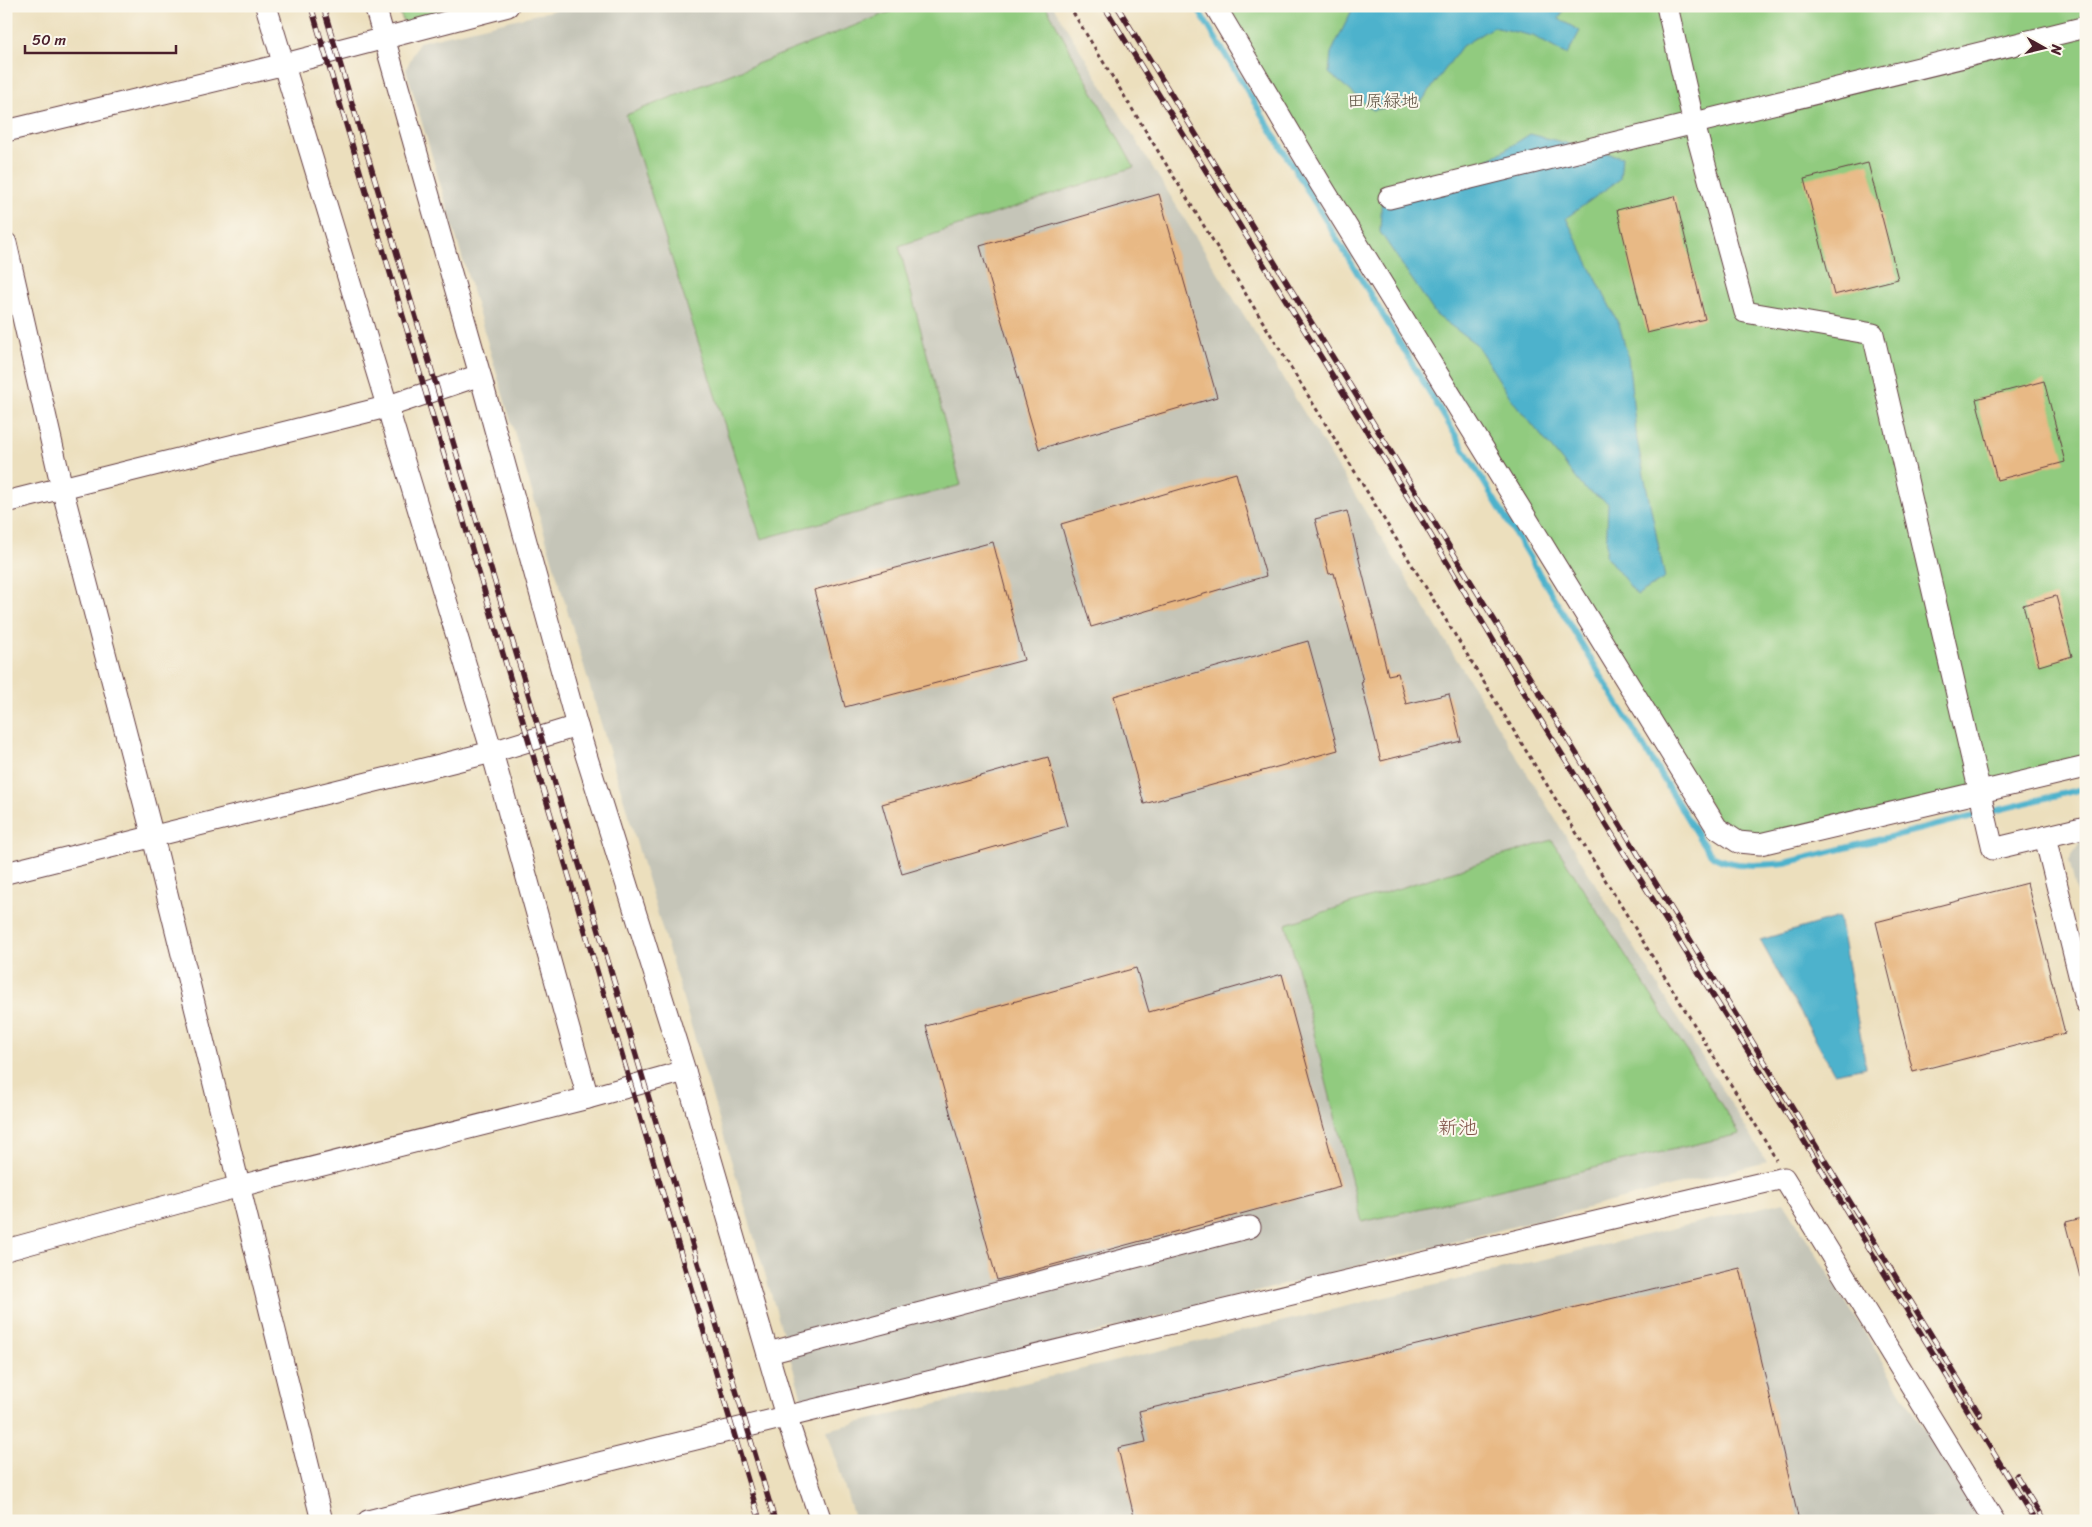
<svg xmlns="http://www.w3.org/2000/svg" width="2092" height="1527" viewBox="0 0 2092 1527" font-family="Sriracha,'Klee One',sans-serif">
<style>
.industrial{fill:#c5c5b8}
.green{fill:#91cb7f;stroke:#6e7555}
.water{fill:#4db2cc;stroke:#4c687c}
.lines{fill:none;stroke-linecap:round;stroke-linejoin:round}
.stream{stroke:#4db2cc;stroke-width:6}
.building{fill:#e8b985}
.minor-casing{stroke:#623c41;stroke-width:23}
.path{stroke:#623c41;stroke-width:3;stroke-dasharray:4 4;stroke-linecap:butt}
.minor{stroke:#fff;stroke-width:21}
.rail-casing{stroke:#4a1f2b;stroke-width:5.5}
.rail{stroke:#fbf7ec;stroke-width:4;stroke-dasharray:11;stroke-linecap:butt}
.labels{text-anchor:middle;stroke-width:4;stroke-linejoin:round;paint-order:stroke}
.park-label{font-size:18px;fill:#5f5344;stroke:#fbf7ec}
.quarter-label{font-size:20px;fill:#81554a;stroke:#fbf7ec}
</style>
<rect width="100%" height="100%" fill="#fbf7ec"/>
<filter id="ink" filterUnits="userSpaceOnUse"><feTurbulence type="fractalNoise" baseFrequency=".02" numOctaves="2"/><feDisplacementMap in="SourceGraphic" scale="10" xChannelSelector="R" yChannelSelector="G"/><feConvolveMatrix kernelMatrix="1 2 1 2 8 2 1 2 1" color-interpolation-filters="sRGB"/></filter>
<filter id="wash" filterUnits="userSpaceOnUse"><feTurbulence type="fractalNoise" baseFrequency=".0096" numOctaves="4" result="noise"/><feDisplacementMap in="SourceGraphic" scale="20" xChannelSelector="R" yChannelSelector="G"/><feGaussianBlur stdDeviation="1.12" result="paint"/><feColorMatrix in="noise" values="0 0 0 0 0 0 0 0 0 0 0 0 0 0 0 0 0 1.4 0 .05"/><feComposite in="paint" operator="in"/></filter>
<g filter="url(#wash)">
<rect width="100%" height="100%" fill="#ecdfbd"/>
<g class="industrial">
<polygon points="572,6 1053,6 1767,1162 816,1404 802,1398 406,69 419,42"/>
<polygon points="2082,838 2086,838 2086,932 2069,860"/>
<polygon points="1784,1202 1981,1521 855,1521 827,1430"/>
</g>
<g class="green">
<polygon points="397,6 516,6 408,33"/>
<polygon points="905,6 1046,6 1134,167 899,246 961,485 761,539 626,115"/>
<polygon points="1215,6 2086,6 2086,758 1760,844 1730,837"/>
<polygon points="1552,840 1740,1134 1362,1222 1286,924"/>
</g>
<g class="water">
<polygon points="1354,6 1565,6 1559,19 1580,31 1567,55 1533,36 1493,27 1462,46 1422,101 1373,110 1329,73 1331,53"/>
<polygon points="1530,134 1622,157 1620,179 1566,218 1620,327 1628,357 1637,440 1665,578 1637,595 1606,556 1608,503 1584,488 1512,400 1476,344 1436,315 1380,232 1382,189 1454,182"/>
<polygon points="1839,917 1866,1067 1834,1073 1760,940"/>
</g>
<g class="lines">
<path class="stream" d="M1196 6 1699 838C1703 843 1708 853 1714 857 1735 868 1763 865 1785 863L2086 788"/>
</g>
<g id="blocks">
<g class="building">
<polygon points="1868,163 1898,279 1834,295 1804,179"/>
<polygon points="1159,194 1217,397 1039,449 980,246"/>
<polygon points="1675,196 1705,319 1647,333 1617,210"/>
<polygon points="2044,381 2065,462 1997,480 1976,399"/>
<polygon points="1236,473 1266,576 1091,627 1061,524"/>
<polygon points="1347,511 1388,675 1398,673 1406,704 1449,694 1461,741 1381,761 1361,682 1363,681 1334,573 1329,574 1315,519"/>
<polygon points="993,542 1024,660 845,707 814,590"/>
<polygon points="2056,596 2072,656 2039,666 2023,605"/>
<polygon points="1308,641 1338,750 1144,804 1114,696"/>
<polygon points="1048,757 1067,826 902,874 882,804"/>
<polygon points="2027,883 2065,1033 1913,1072 1876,922"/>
<polygon points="1136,968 1149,1012 1282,974 1340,1187 997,1280 926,1026"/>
<polygon points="2086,1217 2086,1276 2080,1277 2066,1222"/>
<polygon points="1740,1268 1799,1521 1135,1521 1118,1448 1146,1442 1139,1411"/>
</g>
</g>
</g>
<g filter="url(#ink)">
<use href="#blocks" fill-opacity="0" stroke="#623c41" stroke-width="1"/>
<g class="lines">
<defs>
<g id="minor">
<polyline points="266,6 492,752 588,1098"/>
<polyline points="375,6 480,375 577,726 685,1071 786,1416 821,1521"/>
<polyline points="1215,6 1320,183 1717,828 1738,842 1760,844 2086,767"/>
<polyline points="1667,6 1694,124 1745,312 1873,334 1993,849 2086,827"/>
<polyline points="6,131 285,64 508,6"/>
<polyline points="1389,198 2086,27"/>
<polyline points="6,243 62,488 153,837 322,1521"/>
<polyline points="6,502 386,407 480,375"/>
<polyline points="2045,837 2086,1003"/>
<polyline points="6,873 492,752 577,726"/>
<polyline points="6,1250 240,1186 588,1098 685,1071"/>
<polyline points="768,1353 1250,1227"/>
<path d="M368 1521C839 1402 1311 1288 1784 1178L1994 1521"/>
</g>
</defs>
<use href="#minor" class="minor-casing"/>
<polyline class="path" points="1069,6 1768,1145 1776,1160"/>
<use href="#minor" class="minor"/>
<defs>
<g id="rail">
<polyline points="311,6 760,1521"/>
<polyline points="323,6 775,1521"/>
<polyline points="1104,6 1423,522 1540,719 1801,1136 2035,1521"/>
<polyline points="1117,6 1616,818 1980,1415"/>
<polyline points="2016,1475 2044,1521"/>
</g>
</defs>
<use href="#rail" class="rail-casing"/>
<use href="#rail" class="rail"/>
</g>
</g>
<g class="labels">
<g class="park-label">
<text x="1383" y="107">田原緑地</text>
</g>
<g class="quarter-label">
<text x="1458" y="1134">新池</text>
</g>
</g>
<rect width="2092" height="1527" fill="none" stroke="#fbf7ec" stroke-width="25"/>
<g transform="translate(2044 48) rotate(98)" stroke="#fbf7ec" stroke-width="4" paint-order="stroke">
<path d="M0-4L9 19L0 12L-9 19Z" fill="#4a1f2b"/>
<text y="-8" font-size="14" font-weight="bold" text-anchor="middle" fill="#4a1f2b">N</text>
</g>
<path d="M25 45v8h151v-8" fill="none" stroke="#4a1f2b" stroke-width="2.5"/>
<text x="32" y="45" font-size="15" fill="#4a1f2b" stroke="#fbf7ec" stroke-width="4" paint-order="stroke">50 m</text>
</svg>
